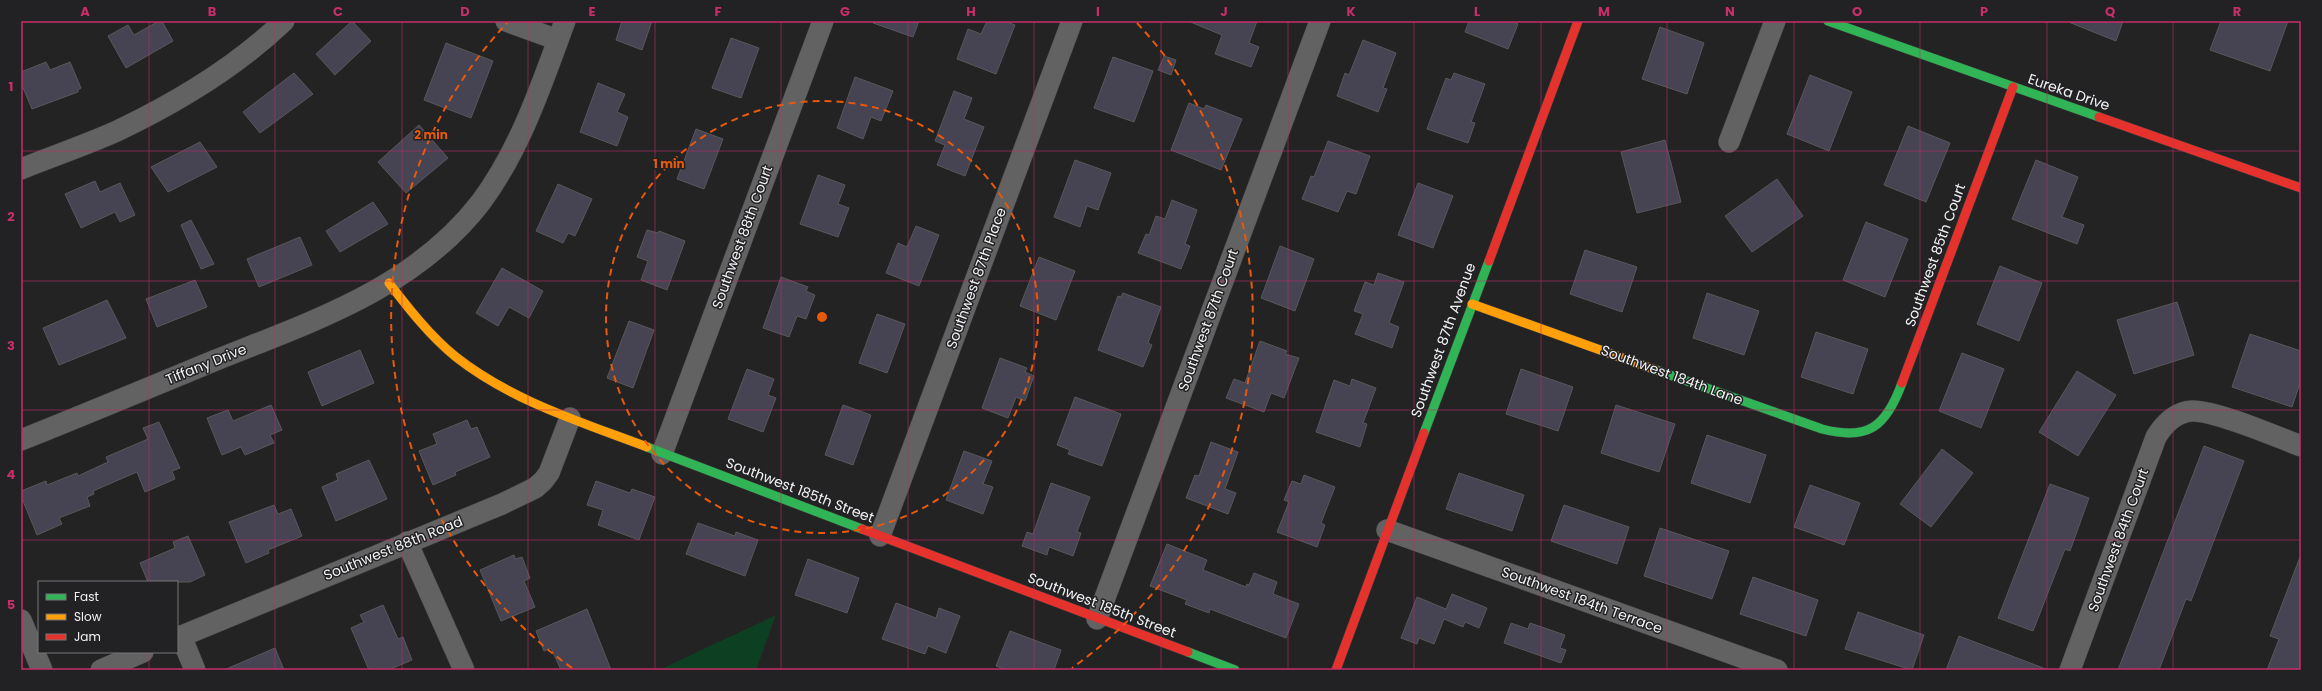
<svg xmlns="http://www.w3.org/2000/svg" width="2322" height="691" viewBox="0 0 2322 691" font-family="Poppins,sans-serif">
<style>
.green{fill:#0d4023}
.building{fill:#464353;stroke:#585859}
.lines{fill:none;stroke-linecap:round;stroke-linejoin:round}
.street-casing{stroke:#3e3e3f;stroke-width:22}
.fast-casing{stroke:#3e3e3f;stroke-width:10}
.slow-casing{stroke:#3e3e3f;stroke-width:10}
.jam-casing{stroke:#3e3e3f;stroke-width:10}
.street{stroke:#626263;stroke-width:21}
.fast{stroke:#30b455;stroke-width:9}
.slow{stroke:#ff9f0a;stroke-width:9}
.jam{stroke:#e5322d;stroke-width:9}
.grid{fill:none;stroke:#c72e6a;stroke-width:1;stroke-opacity:0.55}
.ring{fill:none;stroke:#e8590c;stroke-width:2;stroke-dasharray:7 5}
.labels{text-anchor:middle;stroke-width:3;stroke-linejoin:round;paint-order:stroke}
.street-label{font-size:14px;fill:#f3f3f5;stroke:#222225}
.centre{fill:#e8590c;stroke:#222225;stroke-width:2}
.ring-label{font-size:12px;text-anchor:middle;font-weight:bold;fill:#e8590c;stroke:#222225;stroke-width:3;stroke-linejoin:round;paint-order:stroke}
.neatline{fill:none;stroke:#c72e6a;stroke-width:1.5}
.grid-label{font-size:13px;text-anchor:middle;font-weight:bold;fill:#c72e6a}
</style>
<rect width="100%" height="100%" fill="#232324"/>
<polygon class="green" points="776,615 756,670 659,670"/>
<g class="building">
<polygon points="159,21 162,21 173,41 126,68 108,36 128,25 134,35"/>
<polygon points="352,21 371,41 335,75 316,54"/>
<polygon points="622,21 652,21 642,50 616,40"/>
<polygon points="873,21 919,21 913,37 873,23"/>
<polygon points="987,21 1005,21 1015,25 996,74 957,59 968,29 981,34"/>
<polygon points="1188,21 1257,21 1249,43 1259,47 1251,67 1215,54 1222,35"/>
<polygon points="1469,21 1510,21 1518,24 1508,49 1465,32"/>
<polygon points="2066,21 2123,21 2116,41"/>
<polygon points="2221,21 2288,21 2270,71 2210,50"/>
<polygon points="1660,27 1704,43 1687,94 1642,79"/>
<polygon points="731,38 759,48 741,98 712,88"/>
<polygon points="1363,40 1396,53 1383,88 1387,89 1378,112 1337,96 1345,73 1349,75"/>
<polygon points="446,43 493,61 471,118 424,100"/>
<polygon points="1164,56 1176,60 1171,75 1158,70"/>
<polygon points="1113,57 1153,71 1134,122 1094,108"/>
<polygon points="46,62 50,70 70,62 81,88 78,90 78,92 32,109 21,83 21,72"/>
<polygon points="294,73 313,94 260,133 243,112"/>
<polygon points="1454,73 1485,84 1471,122 1475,123 1468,143 1427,129 1446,78 1451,80"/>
<polygon points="1810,75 1852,92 1829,151 1787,134"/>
<polygon points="855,77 893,91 881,121 871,117 863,139 837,128"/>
<polygon points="598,83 625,94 617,112 628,117 617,146 580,132"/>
<polygon points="954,91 972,98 964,119 984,127 965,176 937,165 945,145 935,141"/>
<polygon points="1189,103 1204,109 1206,105 1242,119 1221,170 1171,150"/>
<polygon points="419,125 448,158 406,193 378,162"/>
<polygon points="1908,126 1950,143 1926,202 1884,185"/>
<polygon points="696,129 723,139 704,189 677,179"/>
<polygon points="1665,140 1681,202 1637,213 1621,152"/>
<polygon points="1328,141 1370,156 1356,194 1347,191 1338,212 1302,199 1311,176 1314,177"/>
<polygon points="200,142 217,167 168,192 151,167"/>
<polygon points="1075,160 1111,173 1098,210 1087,206 1080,227 1054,217"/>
<polygon points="2036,160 2078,177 2062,217 2084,225 2077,244 2012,219"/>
<polygon points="818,175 845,185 838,204 849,208 838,237 800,224"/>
<polygon points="1777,179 1803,216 1752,252 1725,216"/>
<polygon points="95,181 100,192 120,183 135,215 120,222 115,212 81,228 65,194"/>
<polygon points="1418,183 1453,196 1433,248 1398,235"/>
<polygon points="558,184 592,199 575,236 568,233 563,243 536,231"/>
<polygon points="1172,200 1197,210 1185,244 1190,246 1181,269 1138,253 1146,234 1149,235 1156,216 1165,219"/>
<polygon points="373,202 388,224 340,252 326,231"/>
<polygon points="191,220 214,264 201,269 181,225"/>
<polygon points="1866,222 1908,239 1885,297 1843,280"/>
<polygon points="916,226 939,235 919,286 886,273 898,243 907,247"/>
<polygon points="647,230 658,233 659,231 685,241 667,290 641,280 648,261 637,257"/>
<polygon points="300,237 312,265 259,287 247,259"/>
<polygon points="1280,246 1314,259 1295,311 1261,298"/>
<polygon points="1585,250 1637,267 1622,312 1570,294"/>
<polygon points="1039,257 1075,271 1056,320 1020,306"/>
<polygon points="2000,266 2042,283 2019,341 1977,324"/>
<polygon points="502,268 543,291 529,318 509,307 498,326 476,313"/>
<polygon points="1378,273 1404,282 1389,323 1399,327 1392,348 1355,334 1363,314 1354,311 1365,282 1374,285"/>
<polygon points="781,277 808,287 806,291 815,295 806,319 797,316 789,337 763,328"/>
<polygon points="195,280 207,307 157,327 146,299"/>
<polygon points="1123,293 1161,307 1148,343 1152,345 1143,367 1098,350 1118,296 1121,297"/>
<polygon points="1707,293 1759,311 1744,355 1693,338"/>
<polygon points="107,300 126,338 59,365 43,328"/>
<polygon points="2177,302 2194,355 2134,374 2117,320"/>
<polygon points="877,314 905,324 887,373 859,363"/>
<polygon points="629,321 654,330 633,388 607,378"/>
<polygon points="1816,332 1868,349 1853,394 1801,377"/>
<polygon points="2250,334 2301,351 2301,380 2292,407 2232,387"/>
<polygon points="1260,341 1287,351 1285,354 1299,358 1284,398 1271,393 1264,412 1226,398 1234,379 1245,383"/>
<polygon points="360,350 374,383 322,406 308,372"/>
<polygon points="1962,353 2004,369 1981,428 1939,411"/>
<polygon points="1000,358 1027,368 1025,372 1034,376 1025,401 1016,397 1008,418 982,408"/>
<polygon points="747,369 774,379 768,395 776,398 763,432 728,419"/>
<polygon points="1521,369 1573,387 1558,431 1506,414"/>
<polygon points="2077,371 2116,395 2078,456 2039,432"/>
<polygon points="1352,379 1376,388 1363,423 1367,424 1360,447 1316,432 1334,380 1350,386"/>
<polygon points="1075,397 1121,414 1102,466 1068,454 1070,450 1057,445"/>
<polygon points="271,405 282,430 270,435 274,443 245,455 241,447 222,455 207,418 228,410 233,421"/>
<polygon points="843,405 871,415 853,465 825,455"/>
<polygon points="1616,405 1675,424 1659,472 1601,453"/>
<polygon points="467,420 471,429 477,427 490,457 455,472 456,475 433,485 419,451 437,444 433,434"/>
<polygon points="159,422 180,468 172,471 175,479 145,492 137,472 93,491 94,494 87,497 90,506 59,518 62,524 37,535 21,496 21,491 46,481 47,485 77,473 78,476 108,462 106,457 148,439 143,428"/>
<polygon points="1707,435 1766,455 1750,503 1691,483"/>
<polygon points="1211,442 1238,452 1225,489 1236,493 1228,514 1186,498 1195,475 1199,476"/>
<polygon points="2204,446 2244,461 2191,601 2186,599 2159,670 2118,670"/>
<polygon points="1942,449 1973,473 1931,527 1900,504"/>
<polygon points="964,451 992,461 983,484 993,487 983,514 946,500"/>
<polygon points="369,460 387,499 336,521 322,487 338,480 336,474"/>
<polygon points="1459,473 1524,495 1512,531 1446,509"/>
<polygon points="1304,475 1335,487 1321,523 1325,525 1317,547 1277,532 1289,502 1284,500 1292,481 1301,484"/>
<polygon points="596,481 630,493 632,489 655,497 639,540 598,525 603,510 587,505"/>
<polygon points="1051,483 1090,497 1077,532 1081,533 1073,556 1049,547 1047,555 1022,546 1027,532 1033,534"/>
<polygon points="2050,484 2089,498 2070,551 2065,549 2033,631 1998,618"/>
<polygon points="1810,485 1860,503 1844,545 1794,527"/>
<polygon points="274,505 278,514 291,509 302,536 268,550 269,553 246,563 229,522"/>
<polygon points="1564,505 1629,527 1617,564 1551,541"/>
<polygon points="698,523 735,536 736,532 758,540 745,576 686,554"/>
<polygon points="1660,528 1729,551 1712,599 1644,576"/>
<polygon points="188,536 205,575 190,582 148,582 140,563 175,548 173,542"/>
<polygon points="1167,544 1207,560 1203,570 1246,587 1247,584 1249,585 1254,573 1277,582 1273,594 1299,604 1286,638 1210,609 1209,613 1185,604 1187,600 1150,586"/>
<polygon points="514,555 515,559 522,557 530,578 524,581 535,607 501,621 480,570"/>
<polygon points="2300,557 2301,670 2267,670 2279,639 2270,636"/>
<polygon points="808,559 859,578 847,613 795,595"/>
<polygon points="1753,577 1818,600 1806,636 1740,614"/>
<polygon points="1452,594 1487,608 1479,628 1465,622 1463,627 1444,619 1434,644 1419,638 1417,644 1401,638 1417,597 1446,609"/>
<polygon points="896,603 936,618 939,608 960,616 946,653 928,646 925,654 882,639"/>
<polygon points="383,605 398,639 403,637 412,660 388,670 369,670 351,628 364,622 360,615"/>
<polygon points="587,609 611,670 561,670 551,648 544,651 536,631"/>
<polygon points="1858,612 1924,635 1912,670 1845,649"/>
<polygon points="1511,623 1528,629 1530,623 1565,635 1560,648 1566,650 1561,663 1504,643"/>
<polygon points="1010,631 1061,650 1054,670 1007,670 996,666"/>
<polygon points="1959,636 2046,669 2046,670 1946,670"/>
<polygon points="275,648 284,670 224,670"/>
</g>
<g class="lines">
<defs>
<g id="street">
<polyline points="506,21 558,40"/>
<polyline points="1729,142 1775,21"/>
<path d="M21 169C53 156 86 145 117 131 176 103 237 66 284 21"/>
<path d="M21 440C86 414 151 387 216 360 313 321 415 288 481 202 521 148 542 83 565 21"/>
<polyline points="662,454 823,21"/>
<polyline points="1387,530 1777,670"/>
<polyline points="880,536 1072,21"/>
<polyline points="407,542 464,670"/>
<polyline points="1097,619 1320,21"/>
<polyline points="21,620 42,670"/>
<polyline points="181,636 195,670"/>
<polyline points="177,638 502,504 535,488 543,481 549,473 570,418"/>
<polyline points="101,670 143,652"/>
<path d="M2070 670 2156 437C2164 424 2176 412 2192 411 2215 410 2277 437 2301 446"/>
</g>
<g id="fast">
<polyline points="1828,21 2099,117"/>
<path d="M1656 370 1822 429C1868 441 1886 427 1902 383"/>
<polyline points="1424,433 1489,261"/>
<polyline points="647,447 862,529"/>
<polyline points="1188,652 1235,670"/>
</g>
<g id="slow">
<path d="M389 283C409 309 430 336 456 357 512 401 581 422 647 447"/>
<polyline points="1472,304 1656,370"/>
</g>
<g id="jam">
<polyline points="2099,117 2301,188"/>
<polyline points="1489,261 1578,21"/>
<polyline points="1902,383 2013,87"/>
<polyline points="862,529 1188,652"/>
<polyline points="1336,670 1424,433"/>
</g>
</defs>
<use href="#street" class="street-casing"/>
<use href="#fast" class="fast-casing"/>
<use href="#slow" class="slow-casing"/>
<use href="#jam" class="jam-casing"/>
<use href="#street" class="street"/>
<use href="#fast" class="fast"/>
<use href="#slow" class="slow"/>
<use href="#jam" class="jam"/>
</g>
<path class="grid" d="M149 21V582M275 21V670M402 21V670M528 21V670M655 21V670M781 21V670M908 21V670M1034 21V670M1161 21V670M1288 21V670M1414 21V670M1541 21V670M1667 21V670M1794 21V670M1920 21V670M2047 21V670M2173 21V670M21 151H2301M21 281H2301M21 410H2301M21 540H2301M149 652V670"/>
<g class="ring">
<circle cx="822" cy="317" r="216"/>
<path d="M572 668A431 431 0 0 1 507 23M1137 23A431 431 0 0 1 1072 668"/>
</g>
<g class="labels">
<g class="street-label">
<text transform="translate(2069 92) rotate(19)" y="5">Eureka Drive</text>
<text transform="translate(742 237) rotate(-70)" y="5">Southwest 88th Court</text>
<text transform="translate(1935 255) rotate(-70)" y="5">Southwest 85th Court</text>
<text transform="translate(976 278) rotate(-70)" y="5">Southwest 87th Place</text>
<text transform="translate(1208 320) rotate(-70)" y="5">Southwest 87th Court</text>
<text transform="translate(1443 340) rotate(-70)" y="5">Southwest 87th Avenue</text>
<text transform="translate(206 364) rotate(-22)" y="5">Tiffany Drive</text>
<text transform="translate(1672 375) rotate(20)" y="5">Southwest 184th Lane</text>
<text transform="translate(800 490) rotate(21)" y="5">Southwest 185th Street</text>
<text transform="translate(2118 540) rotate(-70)" y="5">Southwest 84th Court</text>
<text transform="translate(393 548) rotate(-22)" y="5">Southwest 88th Road</text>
<text transform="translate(1582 600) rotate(20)" y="5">Southwest 184th Terrace</text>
<text transform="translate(1102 605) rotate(21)" y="5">Southwest 185th Street</text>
</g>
</g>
<circle cx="822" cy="317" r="6" class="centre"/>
<g class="ring-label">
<text x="431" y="139">2 min</text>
<text x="669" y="168">1 min</text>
</g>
<rect width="2322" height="691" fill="none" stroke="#222225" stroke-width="44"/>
<rect x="38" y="581" width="140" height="72" fill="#222225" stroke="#767678"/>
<rect x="46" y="594" width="20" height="6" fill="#30b455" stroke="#767678"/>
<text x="74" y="601" font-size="12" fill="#f3f3f5">Fast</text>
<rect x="46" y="614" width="20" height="6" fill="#ff9f0a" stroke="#767678"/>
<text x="74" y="621" font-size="12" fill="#f3f3f5">Slow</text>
<rect x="46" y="634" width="20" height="6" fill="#e5322d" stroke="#767678"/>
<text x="74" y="641" font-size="12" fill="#f3f3f5">Jam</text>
<rect x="22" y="22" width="2278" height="647" class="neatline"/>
<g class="grid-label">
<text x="85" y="16">A</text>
<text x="212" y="16">B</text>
<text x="338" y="16">C</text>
<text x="465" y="16">D</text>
<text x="592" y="16">E</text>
<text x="718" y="16">F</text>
<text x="845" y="16">G</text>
<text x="971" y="16">H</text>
<text x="1098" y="16">I</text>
<text x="1224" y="16">J</text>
<text x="1351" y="16">K</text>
<text x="1477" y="16">L</text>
<text x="1604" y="16">M</text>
<text x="1730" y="16">N</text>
<text x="1857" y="16">O</text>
<text x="1984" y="16">P</text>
<text x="2110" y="16">Q</text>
<text x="2237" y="16">R</text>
<text x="11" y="91">1</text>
<text x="11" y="221">2</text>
<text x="11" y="350">3</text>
<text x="11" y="479">4</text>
<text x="11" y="609">5</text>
</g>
</svg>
